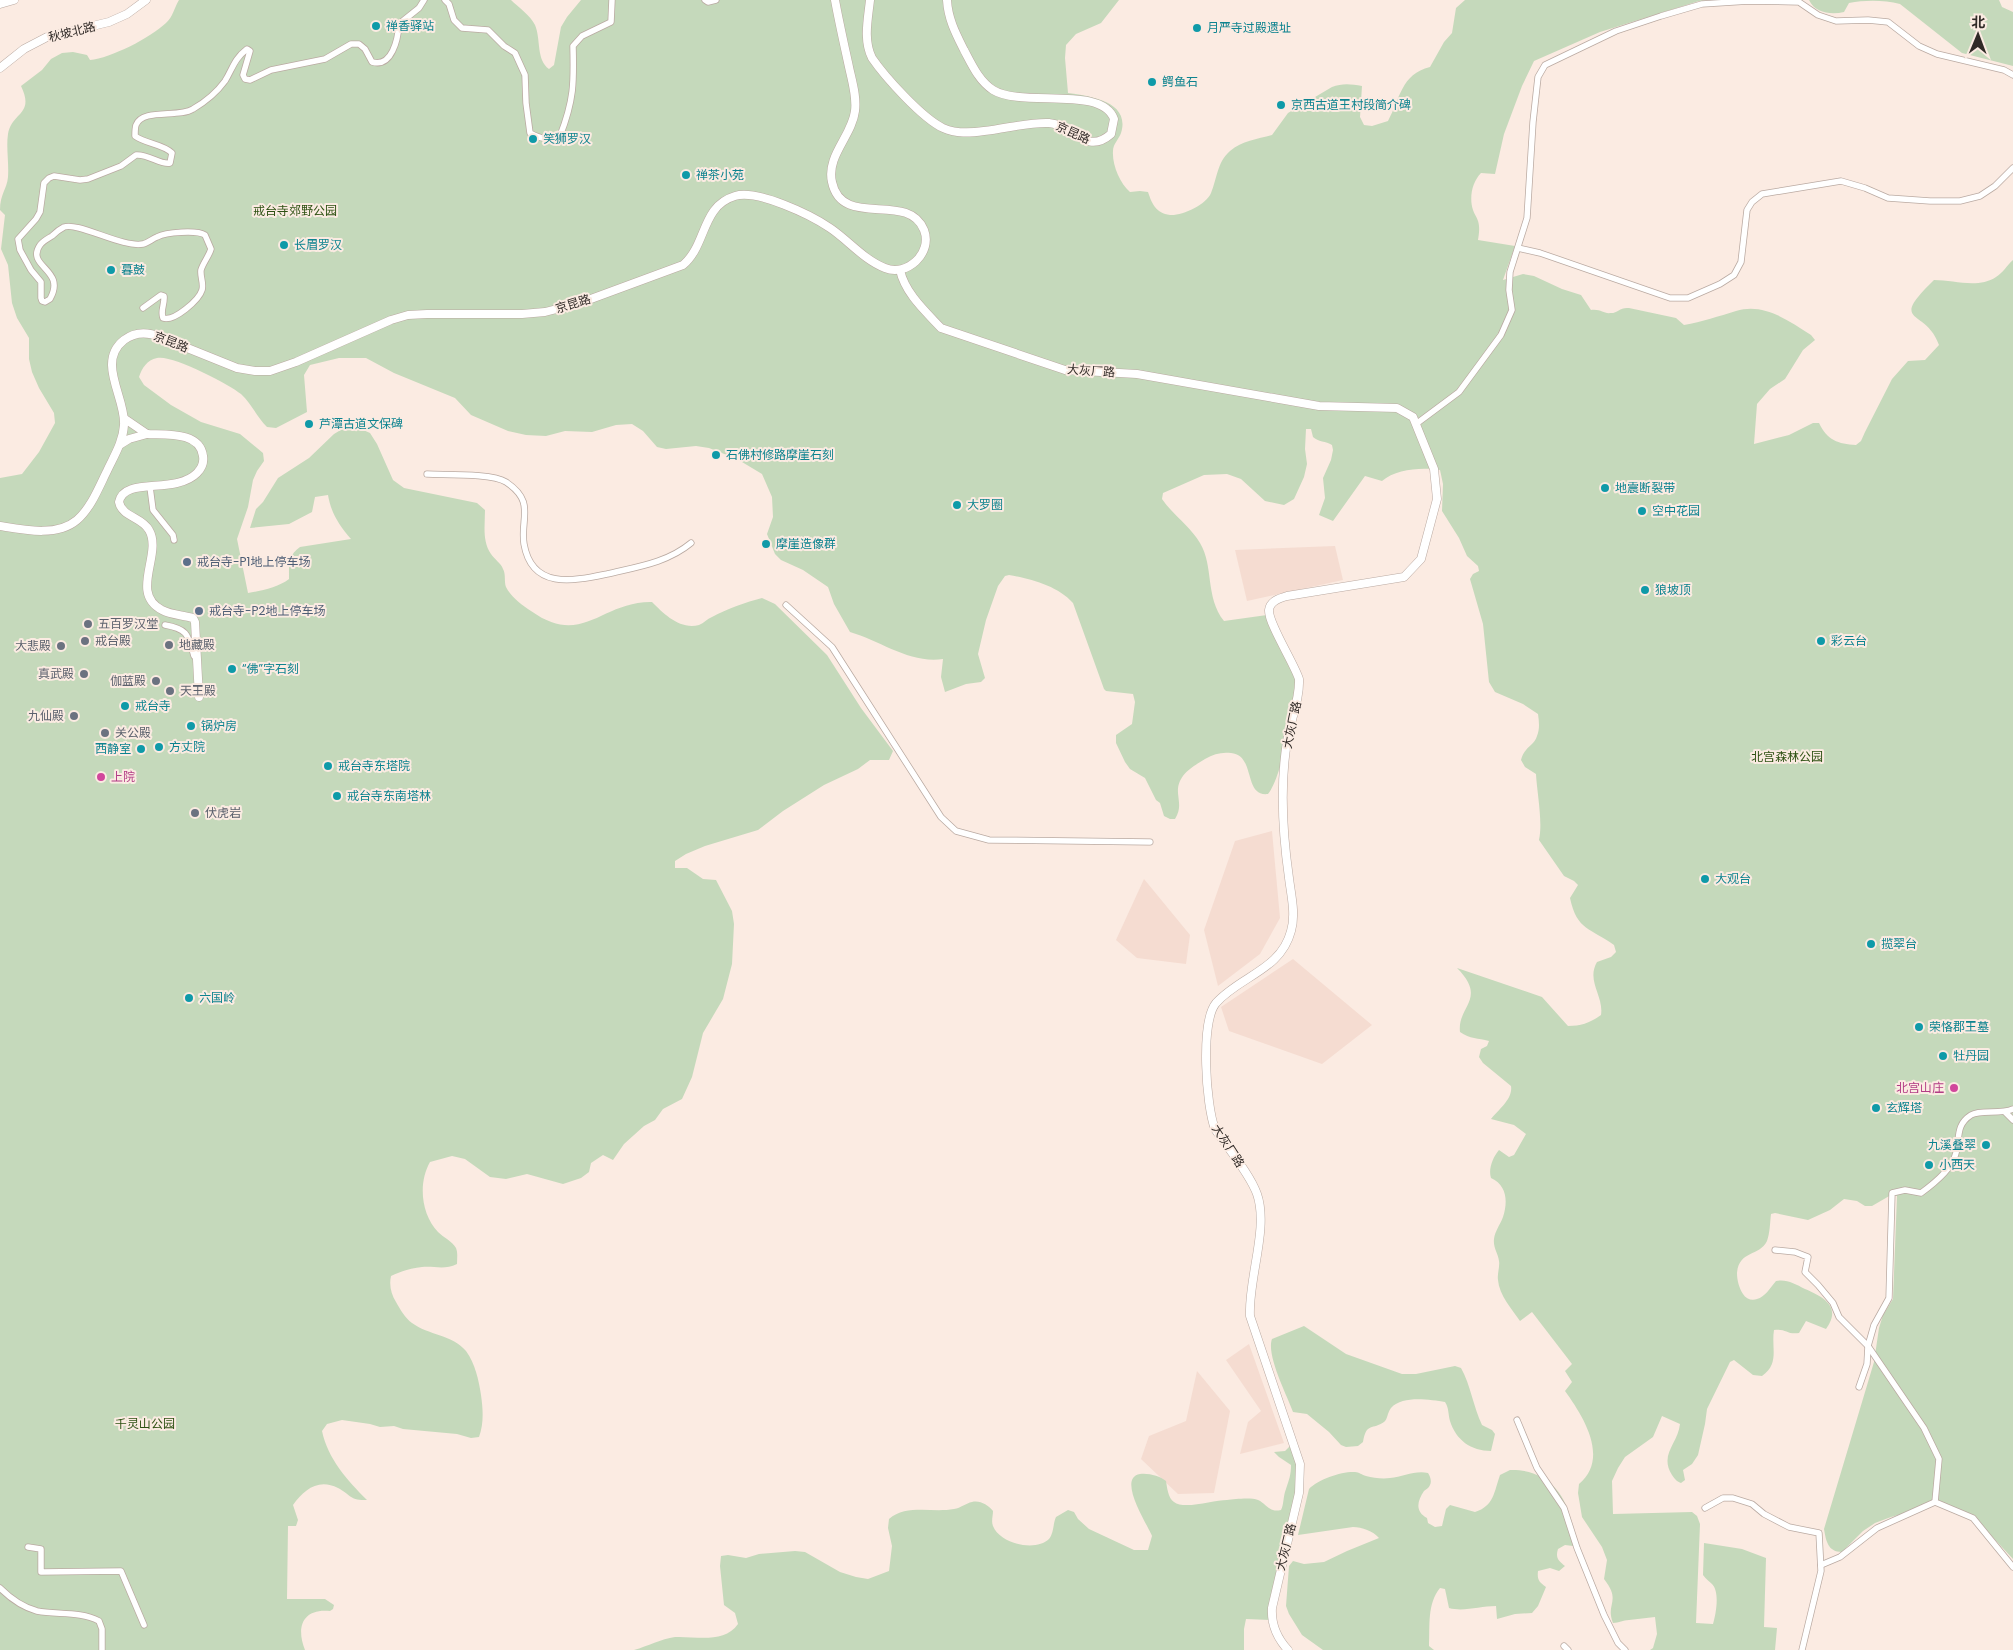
<svg xmlns="http://www.w3.org/2000/svg" width="2013" height="1650" viewBox="0 0 2013 1650" font-family="Poppins,'Noto Sans SC',sans-serif">
<style>
.built{fill:#f5dcd1}
.green{fill:#c5d9bb}
.lines{fill:none;stroke-linecap:round;stroke-linejoin:round}
.street-casing{stroke:#baaaa2;stroke-width:7}
.secondary-casing{stroke:#baaaa2;stroke-width:9}
.street{stroke:#fff;stroke-width:5.5}
.secondary{stroke:#fff;stroke-width:8}
.culture-dot{fill:#0f9aa8;stroke:#fbebe2;stroke-width:2}
.service-dot{fill:#5c6f8a;stroke:#fbebe2;stroke-width:2}
.worship-dot{fill:#6b7280;stroke:#fbebe2;stroke-width:2}
.hotel-dot{fill:#d1479c;stroke:#fbebe2;stroke-width:2}
.labels{text-anchor:middle;stroke-width:4;stroke-linejoin:round;paint-order:stroke}
.culture-label{font-size:12px;fill:#0d838f;stroke:#fbebe2;text-anchor:start}
.street-label{font-size:12px;fill:#302a27;stroke:#fbebe2}
.park-label{font-size:12px;fill:#2c5011;stroke:#fbebe2}
.service-label{font-size:12px;fill:#4e5e75;stroke:#fbebe2;text-anchor:start}
.worship-label{font-size:12px;fill:#5b616d;stroke:#fbebe2;text-anchor:start}
.hotel-label{font-size:12px;fill:#b23c85;stroke:#fbebe2;text-anchor:start}
</style>
<rect width="100%" height="100%" fill="#fbebe2"/>
<g class="built">
<polygon points="1335,546 1343,580 1247,601 1235,550"/>
<polygon points="1272,831 1280,918 1260,954 1218,986 1204,930 1235,841"/>
<polygon points="1144,879 1190,935 1186,964 1137,958 1116,940"/>
<polygon points="1293,959 1372,1025 1322,1064 1229,1031 1221,1007"/>
<polygon points="1249,1344 1284,1443 1240,1454 1248,1422 1261,1411 1226,1360"/>
<polygon points="1197,1371 1230,1411 1214,1493 1178,1494 1141,1459 1149,1436 1186,1421"/>
</g>
<g class="green">
<path d="M179 0H511C518 7 531 16 535 25 541 39 536 60 549 69L554 65 561 27 567 17 581 0H1119L1101 23 1076 34 1066 45 1065 58 1068 93C1089 96 1131 101 1121 133 1119 139 1113 144 1113 151 1112 165 1120 183 1130 192L1140 191 1148 192C1152 204 1156 213 1170 215 1182 216 1206 205 1211 193 1217 179 1217 162 1230 151 1242 141 1257 139 1272 135L1288 113 1332 87C1342 83 1351 84 1362 86L1360 117 1364 125 1372 126 1388 121C1400 99 1401 74 1430 67L1444 42 1452 33 1456 8 1465 0H1710L1699 1 1600 32 1534 61 1522 86 1504 134 1495 174 1481 173C1472 182 1469 198 1473 210 1474 214 1477 217 1478 221 1480 227 1479 234 1478 240L1515 246 1503 280 1523 274 1534 276 1562 289 1581 295 1591 310C1602 309 1603 314 1611 313 1618 313 1620 307 1629 308L1676 318 1684 325C1702 322 1719 316 1736 311 1764 302 1789 321 1811 335L1815 340 1803 350 1785 379 1770 389 1757 404 1754 444 1789 435 1813 423H1819C1827 440 1838 444 1856 445L1861 441 1865 432 1892 379 1908 361 1925 360 1939 345C1926 307 1887 326 1934 280 1954 280 1978 289 1996 277 2003 273 2007 265 2013 260V1559L1973 1516 1935 1505 1891 1517 1875 1523 1863 1531 1842 1552C1828 1552 1826 1541 1824 1529L1874 1362 1879 1328 1883 1315 1893 1299 1897 1196 1891 1195 1872 1206H1865L1857 1201 1844 1199 1830 1210 1808 1220 1775 1213 1771 1214C1770 1222 1770 1233 1767 1241 1759 1257 1739 1250 1737 1273 1737 1280 1739 1288 1743 1294 1746 1299 1752 1301 1757 1299 1765 1297 1770 1288 1776 1281 1787 1279 1795 1284 1805 1289 1824 1297 1842 1307 1826 1329L1806 1321 1799 1333C1787 1335 1786 1328 1774 1330 1771 1348 1780 1363 1762 1376L1753 1375 1734 1360 1730 1362 1707 1409 1705 1424 1698 1455 1692 1464 1683 1470 1685 1480 1681 1483C1676 1481 1675 1479 1672 1475 1659 1454 1678 1444 1680 1424L1662 1416 1653 1437 1625 1457 1618 1468 1612 1481 1613 1514 1692 1512 1697 1516 1700 1524 1696 1623 1713 1624C1716 1614 1720 1592 1712 1584 1709 1581 1706 1579 1703 1575L1704 1543 1742 1549 1766 1558 1764 1627 1777 1628 1775 1650H1650L1653 1648 1657 1634 1655 1617C1646 1618 1638 1619 1629 1620 1623 1620 1619 1623 1613 1623 1605 1603 1622 1602 1604 1579L1607 1560 1602 1547 1582 1517 1578 1493 1579 1484C1610 1458 1583 1416 1565 1391L1572 1382 1565 1371 1572 1364 1532 1312 1520 1321C1512 1309 1499 1295 1498 1280 1497 1274 1500 1267 1499 1261 1498 1253 1493 1248 1494 1239 1495 1231 1500 1225 1503 1217 1508 1202 1507 1185 1491 1178 1488 1169 1493 1157 1499 1150L1509 1157 1514 1155 1526 1134 1514 1125 1491 1119C1499 1109 1513 1099 1511 1086L1483 1063 1479 1057 1481 1049 1487 1046 1489 1041C1478 1038 1470 1039 1460 1032 1457 1006 1488 999 1457 968L1542 997 1568 1026C1581 1026 1590 1023 1601 1015 1604 996 1586 981 1597 962L1611 957 1616 952 1614 945C1591 928 1577 931 1570 898L1578 885 1574 881 1564 876 1539 840C1543 822 1537 793 1536 774L1525 767 1521 760C1524 747 1534 746 1537 736 1540 729 1539 721 1538 714L1523 704 1495 692 1489 682 1483 624 1470 579 1473 574 1479 571 1478 566 1467 556 1459 538 1442 511 1443 484 1440 470C1422 467 1396 469 1382 481L1365 476 1333 521 1319 515 1325 498 1323 478 1331 460 1333 450 1332 445C1326 441 1318 442 1313 437L1311 429H1306L1305 449 1307 464 1304 477 1294 499 1284 505 1265 501 1241 479 1227 474 1204 475 1163 493 1162 499C1173 515 1190 526 1200 543 1214 566 1205 597 1224 621L1267 615 1296 681 1298 688C1292 713 1282 777 1268 794 1243 797 1256 755 1231 753 1221 752 1214 754 1205 759 1192 767 1177 775 1178 793 1179 804 1181 809 1175 819H1170L1164 816 1160 803 1156 800 1145 778 1130 769 1125 762 1116 743V735L1132 724 1135 702 1133 694 1106 691 1104 689 1073 603C1058 586 1031 579 1009 575L1005 576 998 586 986 620 978 654 985 678 981 682 966 684 945 692 941 677 943 659C910 664 881 641 850 632L834 604 828 587 803 570 781 560 775 554 767 534 773 517 772 497 762 474 737 459 709 448 696 446 666 449 657 447 643 431 632 424 616 425 592 432 565 431 546 436 526 435 508 431 471 415 455 398 394 373 366 358H339L310 365 304 375 307 412 276 428 267 427C257 417 251 403 241 394 229 384 171 354 157 358 147 360 142 368 139 377L144 385 171 405 201 422 240 434 263 453 264 461 257 471 253 480 248 507 237 539 248 593C261 591 279 587 289 579 289 565 288 555 300 547L351 539C339 525 331 513 328 495L315 497 312 512 289 524 250 528 256 509 263 502 278 478 309 458 334 434 344 428 361 429 370 433 377 444 393 480 404 488 477 503 485 510C485 525 482 541 491 554 494 559 501 563 503 569 506 574 504 582 506 587 511 597 522 605 531 611 583 648 601 601 652 602 664 614 680 630 699 625 704 623 707 619 712 617 727 609 746 602 762 598L775 604 827 655 861 708 893 751 889 760H870L858 769 824 785 783 811 758 830 705 846 686 854 675 861V868H687L703 879 716 880 732 911 734 924 732 964 723 999 703 1033 692 1077 682 1099 663 1109 655 1120 644 1126 624 1144 613 1160 603 1155 591 1163 589 1172 581 1178 563 1184 527 1174 506 1179 490 1177 465 1159 452 1156 430 1162C418 1183 421 1214 438 1232 443 1237 452 1241 456 1248 458 1253 457 1258 457 1264 445 1270 435 1266 422 1267 412 1268 401 1271 391 1276 389 1285 391 1294 396 1302 400 1309 405 1318 412 1323 428 1335 453 1335 466 1351 475 1363 479 1381 481 1395 483 1409 484 1424 479 1437L471 1438 457 1434 403 1429 394 1426 380 1427 370 1424 342 1420 327 1424 322 1431C328 1459 347 1480 367 1500 350 1501 350 1494 338 1488 318 1478 304 1490 293 1505L298 1520 296 1526H288L287 1599H325L334 1605 333 1609 330 1611C302 1608 296 1628 305 1650H0V478L22 474 39 452 55 423 54 413 39 388 32 372 29 359V338L17 318 12 303 8 265 1 249 5 215 0 210C0 194 7 189 8 177 9 163 6 147 8 134 12 112 35 115 21 86L42 70 51 59 62 53 73 52 87 55 90 60C111 58 150 38 166 23 173 17 174 8 179 0Z"/>
<path d="M1809 0H1999L2002 7 2013 12V66L1962 53 1900 4C1884 0 1865 0 1849 3L1844 12C1831 15 1815 13 1809 0Z"/>
<path d="M1304 1326 1346 1354 1402 1374H1416L1455 1366 1461 1368C1471 1386 1473 1406 1482 1425L1492 1430 1495 1434 1491 1451C1471 1451 1456 1440 1450 1421 1448 1414 1449 1408 1445 1402 1430 1400 1403 1395 1391 1408 1387 1413 1388 1419 1384 1422 1373 1430 1366 1422 1363 1442L1358 1446 1346 1447 1341 1445 1329 1432 1307 1414 1293 1412C1287 1395 1266 1355 1272 1339Z"/>
<path d="M1291 1445 1296 1453 1299 1489 1270 1620 1246 1619 1244 1629V1650H634C648 1646 661 1639 675 1637 696 1636 724 1644 738 1624L735 1613 724 1605 720 1566 721 1556 728 1555 746 1558 759 1554 795 1551 805 1552 840 1572 856 1577 868 1579 889 1571 892 1546 888 1528 889 1519C906 1504 933 1513 954 1509 961 1508 966 1503 972 1502 980 1500 988 1505 993 1511 993 1516 991 1521 993 1526 1000 1544 1036 1552 1049 1539 1054 1533 1053 1523 1056 1517L1068 1510 1074 1512 1078 1519 1089 1529 1134 1550H1148L1152 1536C1149 1527 1116 1478 1140 1474 1149 1473 1160 1476 1166 1481 1167 1487 1168 1498 1174 1502 1184 1510 1214 1500 1227 1500 1235 1499 1251 1497 1258 1500 1267 1504 1269 1513 1281 1510 1284 1504 1283 1496 1286 1489 1289 1480 1291 1475 1291 1465L1279 1457 1274 1452 1285 1451Z"/>
<path d="M1510 1470C1544 1469 1566 1491 1571 1523 1573 1531 1575 1537 1573 1546L1565 1545 1558 1549C1555 1558 1559 1561 1565 1566L1559 1571 1550 1568 1538 1571C1537 1580 1539 1582 1546 1587L1538 1606 1532 1613 1515 1614 1497 1619 1496 1606C1480 1606 1464 1612 1449 1608L1445 1589 1440 1588C1427 1604 1430 1626 1429 1646L1434 1650H1323L1302 1635 1289 1614 1286 1606 1289 1566 1293 1561 1304 1564 1324 1562 1347 1551 1379 1538C1373 1531 1362 1527 1353 1527L1298 1535 1309 1489C1318 1479 1343 1471 1355 1472 1359 1472 1362 1475 1366 1476 1373 1478 1383 1479 1390 1478 1403 1477 1415 1470 1428 1473 1430 1476 1432 1481 1430 1485 1429 1488 1426 1489 1424 1491 1417 1501 1415 1512 1427 1518L1428 1523 1435 1527 1442 1526 1446 1509 1450 1505 1475 1512C1494 1506 1494 1492 1500 1475Z"/>
</g>
<g class="lines">
<defs>
<g id="street">
<path d="M445 0 449 4 454 20 462 28 488 30 504 46 515 53 525 75 526 103 530 133C541 139 548 140 560 136 574 100 574 83 573 46L582 36 611 22 612 0"/>
<polyline points="705,0 708,2 716,0"/>
<polyline points="1518,248 1540,253 1670,298 1688,298 1720,284 1734,275 1741,262 1747,210 1752,202 1762,194 1841,181 1865,188 1888,198 1930,201 1960,201 1980,196 1995,186 2013,168"/>
<path d="M143 308 161 295 164 296C165 304 160 311 163 318 174 322 199 300 202 290 204 283 200 277 201 270 203 263 209 256 211 249L205 235C197 230 166 232 157 237 152 239 148 243 143 244 122 248 79 222 64 227 60 229 55 233 52 236 47 239 43 241 40 245 25 267 67 269 50 299L45 302 42 301 41 298V282L31 270 20 250 18 239 36 219 40 212 44 183 49 178 54 176 80 180 88 179 121 166 136 155C149 154 160 165 170 163L172 153C163 144 146 144 135 136 135 133 135 128 136 125 142 108 179 118 193 109 205 102 217 92 225 81 233 68 234 59 247 49L250 51 243 75 245 79 250 80 271 70 325 59 351 44H359L365 49 372 62C392 68 398 39 399 24L419 8 424 0"/>
<polyline points="1416,424 1459,392 1501,335 1512,310 1509,290 1510,272 1527,218 1533,122 1538,77 1545,65 1616,31 1661,16 1702,4 1749,1 1799,2 1818,15 1836,21 1868,20 1888,22 1919,46 1937,54 2004,70 2013,75"/>
<path d="M427 474C445 475 492 473 506 482 536 502 520 518 524 544 532 590 573 581 607 574 636 567 667 563 691 543"/>
<polyline points="150,487 153,510 173,535 174,540"/>
<polyline points="786,605 832,647 941,817 956,831 989,840 1150,842"/>
<path d="M165 625C188 629 188 635 194 656"/>
<polyline points="2005,1112 2013,1120"/>
<polyline points="1775,1250 1795,1252 1808,1257 1805,1272 1818,1285 1833,1303 1839,1317 1868,1346 1924,1428 1939,1459 1935,1502 1973,1518 2013,1567"/>
<path d="M1859 1387 1867 1364 1868 1346 1874 1325 1889 1298 1892 1193 1905 1190 1921 1193C1932 1185 1951 1170 1955 1156 1961 1140 1954 1126 1971 1115 1981 1109 2000 1115 2013 1109"/>
<polyline points="1517,1420 1537,1468 1564,1508 1577,1548 1604,1615 1618,1643 1625,1650"/>
<polyline points="1705,1508 1723,1498 1733,1498 1752,1504 1764,1514 1789,1527 1819,1533 1821,1571 1802,1650"/>
<polyline points="28,1547 41,1549 41,1572 121,1571 144,1625"/>
<polyline points="1821,1565 1840,1557 1877,1528 1935,1502"/>
<path d="M0 1588C10 1598 22 1607 37 1611 57 1615 80 1611 99 1621L102 1629V1650"/>
<polyline points="1564,1646 1568,1650"/>
</g>
<g id="secondary">
<path d="M870 0C868 19 863 40 872 58 885 77 922 118 943 128 956 134 970 133 984 131 1005 129 1028 122 1049 123 1073 125 1086 156 1111 134L1114 119C1102 85 1022 108 993 90 979 81 972 65 964 50 956 34 948 19 947 0"/>
<polyline points="0,4 14,0"/>
<polyline points="0,68 24,49 47,37 109,22 127,14 146,0"/>
<path d="M900 270C905 293 925 311 941 328L1065 370 1137 374 1319 406 1397 408 1413 417 1434 469 1437 499 1421 559 1404 577 1287 596C1280 598 1270 601 1269 610 1268 623 1294 663 1299 679 1300 700 1290 721 1287 742 1280 784 1283 836 1289 878 1291 895 1296 914 1291 931 1281 970 1240 976 1216 1003 1200 1022 1206 1106 1215 1129 1227 1147 1250 1174 1257 1194 1269 1228 1248 1279 1250 1316L1300 1464 1299 1493 1272 1608C1271 1624 1277 1638 1288 1650"/>
<path d="M147 434C165 435 200 431 203 456 204 462 202 468 197 473 175 495 124 476 119 502 122 517 142 517 149 530 163 554 129 593 162 610 171 615 183 615 193 618L195 622 199 697"/>
<polyline points="121,444 129,439 147,434 125,419"/>
<path d="M0 526C24 530 57 537 77 520 91 508 99 487 107 471 114 456 123 442 124 425 126 398 96 362 124 340 136 331 148 332 160 337L237 368 255 371H270L296 362 391 320 408 315 427 314H522L545 312 580 303 683 265C707 245 701 206 735 196 757 189 811 215 830 228 848 240 864 260 885 268 907 277 933 253 924 230 908 190 842 230 832 182 826 156 852 136 855 111 857 97 852 81 849 67 844 44 839 22 835 0"/>
</g>
</defs>
<use href="#street" class="street-casing"/>
<use href="#secondary" class="secondary-casing"/>
<use href="#street" class="street"/>
<use href="#secondary" class="secondary"/>
</g>
<g class="culture-dot">
<circle cx="376" cy="26" r="5"/>
<circle cx="1197" cy="28" r="5"/>
<circle cx="1152" cy="82" r="5"/>
<circle cx="1281" cy="105" r="5"/>
<circle cx="533" cy="139" r="5"/>
<circle cx="686" cy="175" r="5"/>
<circle cx="284" cy="245" r="5"/>
<circle cx="111" cy="270" r="5"/>
<circle cx="309" cy="424" r="5"/>
<circle cx="716" cy="455" r="5"/>
<circle cx="1605" cy="488" r="5"/>
<circle cx="957" cy="505" r="5"/>
<circle cx="1642" cy="511" r="5"/>
<circle cx="766" cy="544" r="5"/>
<circle cx="1645" cy="590" r="5"/>
<circle cx="1821" cy="641" r="5"/>
<circle cx="232" cy="669" r="5"/>
<circle cx="125" cy="706" r="5"/>
<circle cx="191" cy="726" r="5"/>
<circle cx="159" cy="747" r="5"/>
<circle cx="141" cy="749" r="5"/>
<circle cx="328" cy="766" r="5"/>
<circle cx="337" cy="796" r="5"/>
<circle cx="1705" cy="879" r="5"/>
<circle cx="1871" cy="944" r="5"/>
<circle cx="189" cy="998" r="5"/>
<circle cx="1919" cy="1027" r="5"/>
<circle cx="1943" cy="1056" r="5"/>
<circle cx="1876" cy="1108" r="5"/>
<circle cx="1986" cy="1145" r="5"/>
<circle cx="1929" cy="1165" r="5"/>
</g>
<g class="service-dot">
<circle cx="187" cy="562" r="5"/>
<circle cx="199" cy="611" r="5"/>
</g>
<g class="worship-dot">
<circle cx="88" cy="624" r="5"/>
<circle cx="85" cy="641" r="5"/>
<circle cx="169" cy="645" r="5"/>
<circle cx="61" cy="646" r="5"/>
<circle cx="84" cy="674" r="5"/>
<circle cx="156" cy="681" r="5"/>
<circle cx="170" cy="691" r="5"/>
<circle cx="74" cy="716" r="5"/>
<circle cx="105" cy="733" r="5"/>
<circle cx="195" cy="813" r="5"/>
</g>
<g class="hotel-dot">
<circle cx="101" cy="777" r="5"/>
<circle cx="1954" cy="1088" r="5"/>
</g>
<g class="labels">
<g class="culture-label">
<text x="386" y="30">禅香驿站</text>
<text x="1207" y="32">月严寺过殿遗址</text>
<text x="1162" y="86">鳄鱼石</text>
<text x="1291" y="109">京西古道王村段简介碑</text>
<text x="543" y="143">笑狮罗汉</text>
<text x="696" y="179">禅茶小苑</text>
<text x="294" y="249">长眉罗汉</text>
<text x="121" y="274">暮鼓</text>
<text x="319" y="428">芦潭古道文保碑</text>
<text x="726" y="459">石佛村修路摩崖石刻</text>
<text x="1615" y="492">地震断裂带</text>
<text x="967" y="509">大罗圈</text>
<text x="1652" y="515">空中花园</text>
<text x="776" y="548">摩崖造像群</text>
<text x="1655" y="594">狼坡顶</text>
<text x="1831" y="645">彩云台</text>
<text x="242" y="673">“佛”字石刻</text>
<text x="135" y="710">戒台寺</text>
<text x="201" y="730">锅炉房</text>
<text x="169" y="751">方丈院</text>
<text x="131" y="753" text-anchor="end">西静室</text>
<text x="338" y="770">戒台寺东塔院</text>
<text x="347" y="800">戒台寺东南塔林</text>
<text x="1715" y="883">大观台</text>
<text x="1881" y="948">揽翠台</text>
<text x="199" y="1002">六国岭</text>
<text x="1929" y="1031">荣恪郡王墓</text>
<text x="1953" y="1060">牡丹园</text>
<text x="1886" y="1112">玄辉塔</text>
<text x="1976" y="1149" text-anchor="end">九溪叠翠</text>
<text x="1939" y="1169">小西天</text>
</g>
<g class="street-label">
<text transform="translate(72 32) rotate(-14)" y="4">秋坡北路</text>
<text transform="translate(1073 133) rotate(24)" y="4">京昆路</text>
<text transform="translate(573 304) rotate(-17)" y="4">京昆路</text>
<text transform="translate(171 342) rotate(21)" y="4">京昆路</text>
<text transform="translate(1091 371) rotate(4)" y="4">大灰厂路</text>
<text transform="translate(1292 725) rotate(-78)" y="4">大灰厂路</text>
<text transform="translate(1228 1146) rotate(57)" y="4">大灰厂路</text>
<text transform="translate(1286 1547) rotate(-76)" y="4">大灰厂路</text>
</g>
<g class="park-label">
<text x="295" y="215">戒台寺郊野公园</text>
<text x="1787" y="761">北宫森林公园</text>
<text x="145" y="1428">千灵山公园</text>
</g>
<g class="service-label">
<text x="197" y="566">戒台寺-P1地上停车场</text>
<text x="209" y="615">戒台寺-P2地上停车场</text>
</g>
<g class="worship-label">
<text x="98" y="628">五百罗汉堂</text>
<text x="95" y="645">戒台殿</text>
<text x="179" y="649">地藏殿</text>
<text x="51" y="650" text-anchor="end">大悲殿</text>
<text x="74" y="678" text-anchor="end">真武殿</text>
<text x="146" y="685" text-anchor="end">伽蓝殿</text>
<text x="180" y="695">天王殿</text>
<text x="64" y="720" text-anchor="end">九仙殿</text>
<text x="115" y="737">关公殿</text>
<text x="205" y="817">伏虎岩</text>
</g>
<g class="hotel-label">
<text x="111" y="781">上院</text>
<text x="1944" y="1092" text-anchor="end">北宫山庄</text>
</g>
</g>
<g transform="translate(1978 35) rotate(1)" stroke="#fbebe2" stroke-width="4" paint-order="stroke">
<path d="M0-4L9 19L0 12L-9 19Z" fill="#302a27"/>
<text y="-8" font-size="14" font-weight="bold" text-anchor="middle" fill="#302a27">北</text>
</g>
</svg>
